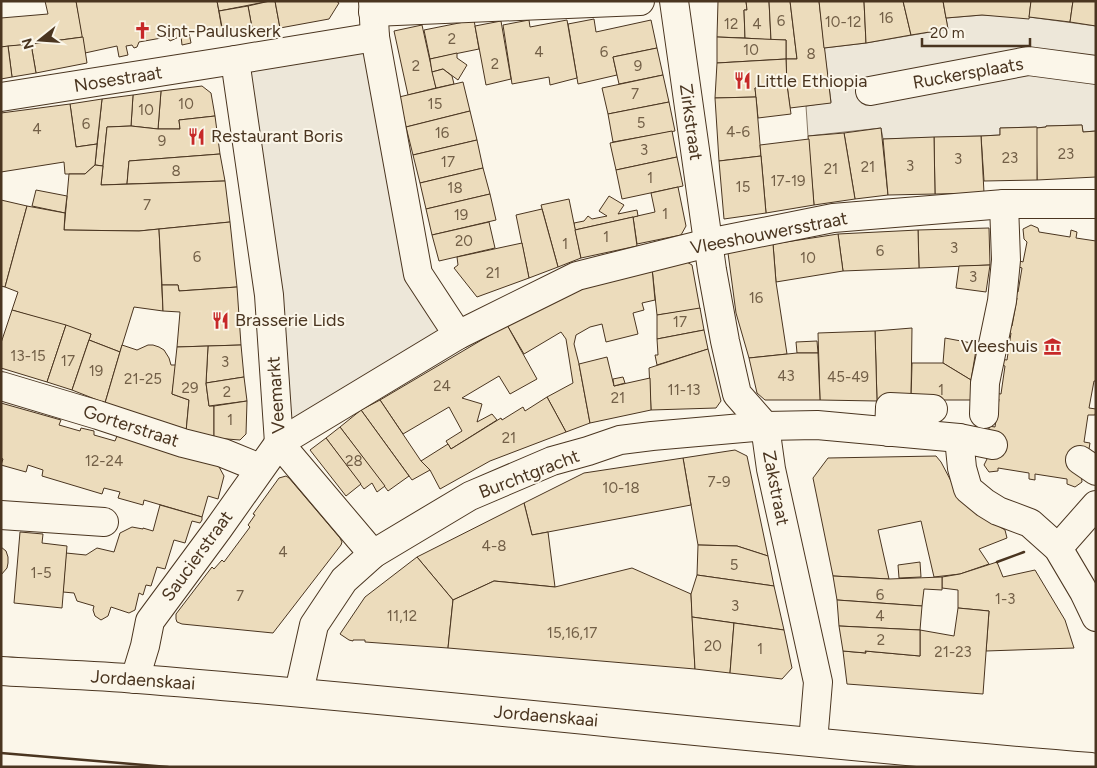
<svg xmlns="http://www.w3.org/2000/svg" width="1097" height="768" viewBox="0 0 1097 768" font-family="Figtree,sans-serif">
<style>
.parking{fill:#ede7d9;stroke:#887966}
.building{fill:#ecdcbc;stroke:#4a3520}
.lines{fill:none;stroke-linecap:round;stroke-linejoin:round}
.street-casing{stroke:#4a3520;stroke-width:30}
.secondary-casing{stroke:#4a3520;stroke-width:30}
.street{stroke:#fbf6e9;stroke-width:28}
.secondary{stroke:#fbf6e9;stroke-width:28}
.wall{stroke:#4a3520;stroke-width:2.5}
.labels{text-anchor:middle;stroke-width:4;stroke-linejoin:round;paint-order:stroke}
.number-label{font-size:15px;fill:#725f47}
.poi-label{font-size:18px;fill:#4a3520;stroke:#fbf6e9;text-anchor:start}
.street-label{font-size:18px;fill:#4a3520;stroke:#fbf6e9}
</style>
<rect width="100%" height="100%" fill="#fbf6e9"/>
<g class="parking">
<polygon points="982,15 1029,17 1096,26 1096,131 1083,132 1082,125 1046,126 1046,127 1036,128 1036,127 1000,128 1000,135 981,136 883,139 881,128 808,136 806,106 831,102 824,48 866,43 948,29 946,18"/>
<polygon points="375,37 418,274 458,335 279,443 235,60"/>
</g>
<g class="building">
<polygon points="45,1 76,1 83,37 31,44 1,47 1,18 48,14"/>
<polygon points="76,1 217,1 223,35 219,37 217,28 189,33 191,43 182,45 181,36 170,41 167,37 139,42 137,47 134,48 132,45 126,46 128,55 119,57 117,46 85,53"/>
<polygon points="217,1 270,1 219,11"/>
<polygon points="270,1 275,1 280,28 253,33 248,6"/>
<polygon points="275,1 336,1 339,3 329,19 280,28"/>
<polygon points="718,1 746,1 747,10 744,10 745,38 717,37"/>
<polygon points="746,1 769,1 771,40 745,38 744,10 747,10"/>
<polygon points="769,1 790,1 797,59 786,59 786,40 771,40"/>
<polygon points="790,1 819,1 831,103 790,108 787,85 786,59 797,59"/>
<polygon points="819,1 864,1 866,43 824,48"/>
<polygon points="864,1 903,1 911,35 866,43"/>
<polygon points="903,1 943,1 948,29 911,35"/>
<polygon points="943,1 1031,1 1029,19 982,15 946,18"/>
<polygon points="1031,1 1073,1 1070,22 1029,17"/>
<polygon points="1073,1 1096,1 1096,26 1070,22"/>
<polygon points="248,6 253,33 224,38 219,11"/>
<polygon points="594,19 596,32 651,20 657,48 613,57 617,75 578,84 568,24"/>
<polygon points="474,20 479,49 430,59 424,30"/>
<polygon points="529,20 530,27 567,20 577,78 550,85 549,77 512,84 503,25"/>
<polygon points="501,21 511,79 486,85 475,26"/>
<polygon points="422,25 436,88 408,95 394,31"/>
<polygon points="83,37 87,63 36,73 31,44"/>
<polygon points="717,37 786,40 786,59 717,63"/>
<polygon points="31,44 36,73 12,77 8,46"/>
<polygon points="8,46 12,77 1,79 1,47"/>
<polygon points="657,48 663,75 619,84 613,57"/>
<polygon points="457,53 457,58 467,65 458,80 443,69 432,72 430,59"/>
<polygon points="786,59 787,85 755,88 756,97 715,98 717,63"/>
<polygon points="443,69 452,76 454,84 436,88 432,72"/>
<polygon points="663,75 669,102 608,114 602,88"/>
<polygon points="463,82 470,111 406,127 399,97"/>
<polygon points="787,85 791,114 758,118 755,88"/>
<polygon points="202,86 211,93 215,116 179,120 180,129 158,129 161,91"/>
<polygon points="161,91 158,129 131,126 133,95"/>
<polygon points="133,95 131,126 107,127 103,166 95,165 102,99"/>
<polygon points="756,97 761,156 719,161 715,98"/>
<polygon points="102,99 97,144 76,147 70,104"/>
<polygon points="669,102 675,131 613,142 608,114"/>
<polygon points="70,104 76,147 97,144 95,165 85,174 65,174 64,162 1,172 1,113"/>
<polygon points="470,111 477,140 413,155 406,127"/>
<polygon points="215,116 220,154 129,161 127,184 101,185 107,127 131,126 158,129 180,129 179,120"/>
<polygon points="1082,125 1083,132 1096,131 1096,177 1037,180 1036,128 1046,127 1046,126"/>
<polygon points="1037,127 1037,180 984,181 981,136 1000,135 1000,128"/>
<polygon points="881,128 888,195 855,199 844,133"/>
<polygon points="672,131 677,157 616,170 610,143"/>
<polygon points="844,133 855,199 814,205 808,136"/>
<polygon points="981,136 984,193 935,194 934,137"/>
<polygon points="934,137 935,194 888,195 883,139"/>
<polygon points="809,139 814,205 766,213 760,145"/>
<polygon points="477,140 483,168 420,183 413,155"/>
<polygon points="220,154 225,181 127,184 129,161"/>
<polygon points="761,156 766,213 724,219 719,161"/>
<polygon points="677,157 683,186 622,199 616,170"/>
<polygon points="95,165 103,166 101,185 225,181 230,222 139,231 64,230 69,174 85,174"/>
<polygon points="483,168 490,194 426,209 420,183"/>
<polygon points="678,187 686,226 681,235 637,244 633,217 655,212 651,193"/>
<polygon points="36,190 67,196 65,213 32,206"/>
<polygon points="490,194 496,220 432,235 426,209"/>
<polygon points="609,196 624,205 618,214 637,210 638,216 575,230 574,223 584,221 588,216 592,219 607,216 599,211"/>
<polygon points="569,199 581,258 558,267 541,205"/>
<polygon points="1,200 27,206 5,287 1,286"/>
<polygon points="27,206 65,213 64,230 139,231 159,229 163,311 134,307 120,352 89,340 91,334 12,310 18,292 5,287"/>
<polygon points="542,209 558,267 529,278 516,215"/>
<polygon points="633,217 637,246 581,258 575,230"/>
<polygon points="230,222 237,287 179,291 178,285 162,285 159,229"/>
<polygon points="489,222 495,248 439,261 432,235"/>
<polygon points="1031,225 1038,228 1039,232 1070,237 1071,230 1077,232 1076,238 1096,241 1096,381 1094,381 1089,408 1096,409 1096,411 1095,415 1088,415 1084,442 1090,443 1089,449 1083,447 1081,473 1082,482 1075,487 1067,484 1067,479 1035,474 1035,480 1029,479 1029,473 998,468 998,471 989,472 984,465 988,457 989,426 995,427 999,399 993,398 994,393 1001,394 1005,366 999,364 1000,359 1007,360 1011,333 1004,331 1005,325 1012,326 1017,298 1010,297 1011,292 1018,292 1022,268 1016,266 1017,260 1023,262 1027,242 1024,239 1023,229"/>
<polygon points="989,228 990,265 919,268 918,230"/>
<polygon points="918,230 919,268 843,271 838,234"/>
<polygon points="838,234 843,271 776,282 773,244"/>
<polygon points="522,243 529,278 477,297 454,268 458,265 457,257"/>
<polygon points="773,244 776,282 787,354 749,358 736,313 728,253"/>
<polygon points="685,261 692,265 700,309 657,315 652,268"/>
<polygon points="990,265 986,292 956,288 959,266"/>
<polygon points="652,268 655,300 642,303 644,310 633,313 638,334 606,342 602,324 590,327 576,335 574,344 579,364 590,423 566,432 547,397 573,383 566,339 561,332 524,354 507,325 578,288"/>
<polygon points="162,285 178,285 179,291 237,287 241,345 177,347 180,312 163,311"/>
<polygon points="700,308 704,330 657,339 657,315"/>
<polygon points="12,310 66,325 47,382 1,368 1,343"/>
<polygon points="66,325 91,334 72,390 47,382"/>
<polygon points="507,325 537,379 510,394 499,376 462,398 482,404 477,422 492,414 497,420 451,449 446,441 462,431 449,407 403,434 380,400"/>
<polygon points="912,328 911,400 877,401 875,331"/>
<polygon points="704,330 708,349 657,365 655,355 658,355 657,339"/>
<polygon points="875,331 877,401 820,400 818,333"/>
<polygon points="945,338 977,344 971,380 943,363"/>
<polygon points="89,340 120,352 105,403 72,390"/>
<polygon points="817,341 818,353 797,353 796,342"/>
<polygon points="122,345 137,350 148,345 153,345 159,347 164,350 169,358 171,365 176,365 172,394 189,400 186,432 105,403"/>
<polygon points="241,345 244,377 206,383 208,346"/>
<polygon points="208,346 206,383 209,406 214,406 214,438 186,432 189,400 172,394 177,347"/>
<polygon points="708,349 721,401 716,408 651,410 649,368"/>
<polygon points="797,353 818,353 820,400 765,400 757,393 749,358"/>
<polygon points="607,357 614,386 650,378 651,410 590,423 579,364"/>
<polygon points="912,363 943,363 971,380 971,400 911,400"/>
<polygon points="244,377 247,401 209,406 206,383"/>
<polygon points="623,377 625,383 614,386 613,379"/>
<polygon points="547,397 566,432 490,461 440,489 430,470 421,461 448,444 451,449 501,418 502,420 523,407 525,411"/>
<polygon points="380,400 421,461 430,470 412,480 361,410"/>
<polygon points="247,401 246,434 240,440 214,438 214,406"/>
<polygon points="1,403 61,420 59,425 80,431 81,428 94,431 94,435 115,441 117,436 218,465 224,476 218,499 208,496 202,517 144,500 143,505 118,498 120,492 104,488 102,494 42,476 43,470 28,465 26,472 1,465 3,459 1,458"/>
<polygon points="361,410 409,476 388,491 340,427"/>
<polygon points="340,427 385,486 377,492 372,483 364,489 326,438"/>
<polygon points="326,438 361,484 346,496 310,450"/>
<polygon points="735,450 747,456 768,556 737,546 698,545 683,458"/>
<polygon points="936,456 941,462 961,500 979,514 1005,530 1007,538 979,549 989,564 960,574 934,577 921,521 878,530 889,579 833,576 813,478 828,458"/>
<polygon points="683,458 691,505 532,535 524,503 584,473"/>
<polygon points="286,476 289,478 340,538 342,542 341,545 273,633 182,624 177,622 176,619 176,614 212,567 214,569 222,560 224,562 250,527 248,525 255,515 253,514 279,478"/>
<polygon points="524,503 532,535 548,532 555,587 494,581 453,600 417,557"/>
<polygon points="160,505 202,517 202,520 200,523 192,521 185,543 174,540 165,569 157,567 151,586 146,585 143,595 139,593 135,610 129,613 111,607 108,616 101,620 95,616 93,610 94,606 77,601 74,593 63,592 66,553 86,555 97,548 114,552 120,533 132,527 143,529 143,528 153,531"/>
<polygon points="20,532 43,534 42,543 67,546 62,608 14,603"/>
<polygon points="698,545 737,546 768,556 774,586 697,575"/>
<polygon points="1,547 6,551 8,557 8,563 7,568 1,575"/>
<polygon points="417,557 453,600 448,648 365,642 365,640 353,640 353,641 349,640 340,634 365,597"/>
<polygon points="920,562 921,577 899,578 898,565"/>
<polygon points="997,562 1003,577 1035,570 1065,620 1074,648 986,651 989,611 958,608 958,590 942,588 942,577 960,574"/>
<polygon points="632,568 691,594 695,669 448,648 453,600 494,581 555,587"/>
<polygon points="697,575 774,586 784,630 692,617 691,594"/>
<polygon points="833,576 889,579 942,577 942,590 924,589 922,606 837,600"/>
<polygon points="837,600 922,606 920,630 839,626"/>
<polygon points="958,608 989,611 983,694 847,684 843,651 866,653 865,651 920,656 920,630 954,636"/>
<polygon points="692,617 734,623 730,673 695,669"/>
<polygon points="734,623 784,630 792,668 782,679 730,673"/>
<polygon points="839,626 920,630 920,656 865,651 866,653 843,651"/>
</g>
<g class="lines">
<defs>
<g id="street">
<polyline points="373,1 375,37 418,274 458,335"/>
<polyline points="674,1 712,270 725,341 737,394 765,426 771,469 818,682 813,742"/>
<polyline points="373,12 640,1"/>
<polyline points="235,60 269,295 279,443"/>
<polyline points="870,91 1028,61 1096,70"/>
<polyline points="1,97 235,60 375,37"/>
<polyline points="1,386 98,415 183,443 223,453 260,468"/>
<polyline points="984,414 985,383 1002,301 1006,260 1004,204"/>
<polyline points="889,432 890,407 933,409"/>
<polyline points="959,438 962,468 968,489 985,503 998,511 1030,523 1058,548 1084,592 1096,617"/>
<polyline points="279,443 373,554"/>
<polyline points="1080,460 1096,471"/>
<polyline points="1,515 104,522"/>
<polyline points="1058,548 1096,505"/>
<polyline points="135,679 145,646 150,621 218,529 279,443 458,335 577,276 708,243 833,218 1004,204 1096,204"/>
<polyline points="299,692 314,625 344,580 373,554 470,496 552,461 588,451 620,440 652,436 765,426 817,425 959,438 993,445"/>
</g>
<path id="secondary" d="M1 671C47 674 93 675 138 679 456 704 773 742 1091 767"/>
</defs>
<use href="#street" class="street-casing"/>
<use href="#secondary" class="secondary-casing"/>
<use href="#street" class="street"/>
<use href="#secondary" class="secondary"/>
<g class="wall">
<polyline points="997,562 1024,552"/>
<polyline points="1,753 168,767"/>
</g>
</g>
<defs>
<symbol id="church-bare" viewBox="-9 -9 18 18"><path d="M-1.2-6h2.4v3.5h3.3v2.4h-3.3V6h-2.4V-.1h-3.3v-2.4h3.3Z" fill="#c62828" stroke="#fbf6e9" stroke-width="2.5" paint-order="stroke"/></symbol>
<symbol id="restaurant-bare" viewBox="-9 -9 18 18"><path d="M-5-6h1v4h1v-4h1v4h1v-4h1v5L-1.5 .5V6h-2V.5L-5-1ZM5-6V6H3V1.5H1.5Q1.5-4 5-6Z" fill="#c62828" stroke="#fbf6e9" stroke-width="2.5" paint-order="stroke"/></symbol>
<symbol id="museum-bare" viewBox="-9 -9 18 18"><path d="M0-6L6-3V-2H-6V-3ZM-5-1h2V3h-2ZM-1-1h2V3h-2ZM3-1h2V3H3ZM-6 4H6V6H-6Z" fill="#c62828" stroke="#fbf6e9" stroke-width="2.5" paint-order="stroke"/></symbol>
</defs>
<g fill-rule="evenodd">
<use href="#church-bare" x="130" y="18" width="25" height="25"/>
<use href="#restaurant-bare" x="730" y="68" width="25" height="25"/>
<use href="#restaurant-bare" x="184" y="124" width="25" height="25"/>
<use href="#restaurant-bare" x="208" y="308" width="25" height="25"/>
<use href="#museum-bare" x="1040" y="334" width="25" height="25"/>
</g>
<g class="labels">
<g class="number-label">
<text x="886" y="23">16</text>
<text x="781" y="26">6</text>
<text x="843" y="27">10-12</text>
<text x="731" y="29">12</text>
<text x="757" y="29">4</text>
<text x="452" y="44">2</text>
<text x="751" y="55">10</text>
<text x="539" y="57">4</text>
<text x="604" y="57">6</text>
<text x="811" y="59">8</text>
<text x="495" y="69">2</text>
<text x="416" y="71">2</text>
<text x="638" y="71">9</text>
<text x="635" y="99">7</text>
<text x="186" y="109">10</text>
<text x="435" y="109">15</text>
<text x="146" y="115">10</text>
<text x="641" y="128">5</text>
<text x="86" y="129">6</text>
<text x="37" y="134">4</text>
<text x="738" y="137">4-6</text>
<text x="442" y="138">16</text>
<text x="162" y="146">9</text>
<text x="644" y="155">3</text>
<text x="1066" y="159">23</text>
<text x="1010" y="163">23</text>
<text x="958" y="164">3</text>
<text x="448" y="167">17</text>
<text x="910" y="171">3</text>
<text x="868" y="172">21</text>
<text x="831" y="174">21</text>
<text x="176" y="176">8</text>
<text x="650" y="183">1</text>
<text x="788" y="186">17-19</text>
<text x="743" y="192">15</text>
<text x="455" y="193">18</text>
<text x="147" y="210">7</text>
<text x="665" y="219">1</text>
<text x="461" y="220">19</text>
<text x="606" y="242">1</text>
<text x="464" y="246">20</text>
<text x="565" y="249">1</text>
<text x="954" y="253">3</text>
<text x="880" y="256">6</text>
<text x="197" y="262">6</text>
<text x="808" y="263">10</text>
<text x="493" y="278">21</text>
<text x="973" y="282">3</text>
<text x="756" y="303">16</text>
<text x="680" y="327">17</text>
<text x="28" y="361">13-15</text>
<text x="68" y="366">17</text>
<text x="225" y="367">3</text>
<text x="96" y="376">19</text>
<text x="786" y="381">43</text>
<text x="848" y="382">45-49</text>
<text x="143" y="384">21-25</text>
<text x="442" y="391">24</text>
<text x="190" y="393">29</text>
<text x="684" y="395">11-13</text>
<text x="941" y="395">1</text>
<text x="227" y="397">2</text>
<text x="618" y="403">21</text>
<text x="230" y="425">1</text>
<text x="509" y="443">21</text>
<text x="104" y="466">12-24</text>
<text x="354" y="466">28</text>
<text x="719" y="487">7-9</text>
<text x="621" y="493">10-18</text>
<text x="494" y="551">4-8</text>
<text x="283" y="557">4</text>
<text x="734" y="570">5</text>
<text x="41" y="578">1-5</text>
<text x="880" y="600">6</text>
<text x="240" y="601">7</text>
<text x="1005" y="604">1-3</text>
<text x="735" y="611">3</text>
<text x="402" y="621">11,12</text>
<text x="880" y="621">4</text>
<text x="572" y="638">15,16,17</text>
<text x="881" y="645">2</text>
<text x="713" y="651">20</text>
<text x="760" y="654">1</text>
<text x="953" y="657">21-23</text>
</g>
<g class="poi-label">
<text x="156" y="37">Sint-Pauluskerk</text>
<text x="756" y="87">Little Ethiopia</text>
<text x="211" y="142">Restaurant Boris</text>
<text x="235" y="326">Brasserie Lids</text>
<text x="1038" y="352" text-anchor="end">Vleeshuis</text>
</g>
<g class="street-label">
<text transform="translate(968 73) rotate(-10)" y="6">Ruckersplaats</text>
<text transform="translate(118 79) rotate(-9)" y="6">Nosestraat</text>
<text transform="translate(691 122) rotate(82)" y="6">Zirkstraat</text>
<text transform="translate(769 233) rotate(-11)" y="6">Vleeshouwersstraat</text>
<text transform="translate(276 395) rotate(-94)" y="6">Veemarkt</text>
<text transform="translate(131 426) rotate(18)" y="6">Gorterstraat</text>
<text transform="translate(529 474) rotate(-21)" y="6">Burchtgracht</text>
<text transform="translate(776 488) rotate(79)" y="6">Zakstraat</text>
<text transform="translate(197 556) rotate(-54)" y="6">Saucierstraat</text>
<text transform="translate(143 680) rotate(4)" y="6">Jordaenskaai</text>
<text transform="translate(546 716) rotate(5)" y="6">Jordaenskaai</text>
</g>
</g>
<rect width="1097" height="768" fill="none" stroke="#4a3520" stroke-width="5"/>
<g transform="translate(40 40) rotate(253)" stroke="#fbf6e9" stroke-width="4" paint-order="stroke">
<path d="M0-4L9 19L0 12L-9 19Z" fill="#4a3520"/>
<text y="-8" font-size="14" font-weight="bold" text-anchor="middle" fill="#4a3520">N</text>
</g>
<path d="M922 38v8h108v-8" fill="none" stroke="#4a3520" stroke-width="2.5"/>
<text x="930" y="38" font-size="15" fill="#4a3520" stroke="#fbf6e9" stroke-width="4" paint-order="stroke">20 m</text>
</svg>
